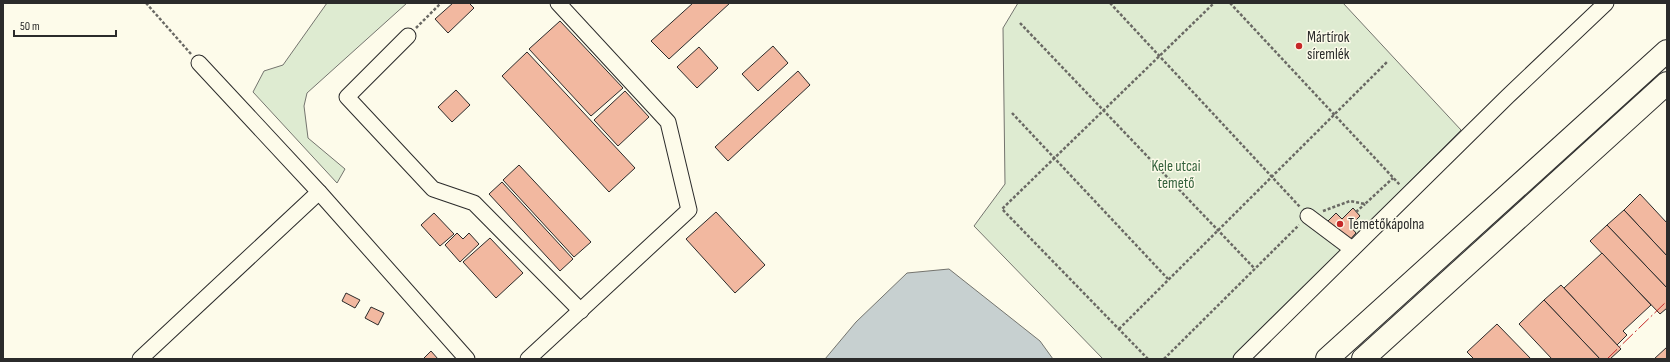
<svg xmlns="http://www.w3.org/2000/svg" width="1670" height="362" viewBox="0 0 1670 362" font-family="'Sofia Sans Condensed',sans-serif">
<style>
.green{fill:#deebd1;stroke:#74746e}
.water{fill:#c7d0d0;stroke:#74746e}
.building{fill:#f2b8a0;stroke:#2b2b2b}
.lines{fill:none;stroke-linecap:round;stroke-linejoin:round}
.minor-casing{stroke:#2b2b2b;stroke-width:17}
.highway-casing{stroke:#2b2b2b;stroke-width:24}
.path{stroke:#6a6964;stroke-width:2.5;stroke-dasharray:3 2;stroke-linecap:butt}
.minor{stroke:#fdfbea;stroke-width:15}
.highway{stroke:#fdfbea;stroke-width:22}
.power{stroke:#c62828;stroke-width:1;stroke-dasharray:14 3 2 3;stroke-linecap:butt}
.poi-dot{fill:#c62828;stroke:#fdfbea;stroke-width:1.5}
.labels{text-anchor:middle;stroke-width:3;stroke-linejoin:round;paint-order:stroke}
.poi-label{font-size:15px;fill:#2b2b2b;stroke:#fdfbea;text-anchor:start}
.park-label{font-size:15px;fill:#34623c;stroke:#fdfbea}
</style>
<rect width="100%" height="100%" fill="#fdfbea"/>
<g class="green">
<polygon points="327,3 407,3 307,93 304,106 308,138 345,169 337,183 253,92 264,71 283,65"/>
<polygon points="1018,3 1343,3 1461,130 1234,359 1103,359 974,226 1005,184 1003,28"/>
</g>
<polygon class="water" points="949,269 1040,341 1053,359 825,359 856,322 907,273"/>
<g class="building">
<polygon points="453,3 469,3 474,8 448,33 435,19"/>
<polygon points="693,3 730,3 669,59 651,41"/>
<polygon points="560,21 623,88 591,116 529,49"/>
<polygon points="773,46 788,63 758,91 742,74"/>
<polygon points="699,47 718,68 697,88 677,67"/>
<polygon points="527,52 635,168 609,192 502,76"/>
<polygon points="798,71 810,85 728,161 715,147"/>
<polygon points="456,90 470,105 452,122 438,107"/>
<polygon points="625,91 649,117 618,146 594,120"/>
<polygon points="519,165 591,242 574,257 503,180"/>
<polygon points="502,182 573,259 560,271 489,194"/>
<polygon points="1640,194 1667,223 1667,256 1624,210"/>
<polygon points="1353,208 1360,216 1350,226 1356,233 1347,243 1327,222 1336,213 1342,219"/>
<polygon points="1624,210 1667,256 1667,288 1607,225"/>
<polygon points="716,212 765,265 735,293 686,239"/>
<polygon points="434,213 454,234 440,246 421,225"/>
<polygon points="1607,225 1667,288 1667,308 1660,314 1590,241"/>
<polygon points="457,233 463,239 469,233 479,244 460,262 445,245"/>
<polygon points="490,238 523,273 496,298 463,262"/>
<polygon points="1602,253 1651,305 1623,331 1627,335 1617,345 1564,288"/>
<polygon points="1561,285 1621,349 1610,359 1600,359 1544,300"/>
<polygon points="346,293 360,300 355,308 342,301"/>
<polygon points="1544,300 1600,359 1552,359 1519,324"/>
<polygon points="371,307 384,313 378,325 365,318"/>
<polygon points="1497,324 1531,359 1474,359 1467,352"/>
<polygon points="1667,347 1667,359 1654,359"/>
<polygon points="431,351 438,359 423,359"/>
</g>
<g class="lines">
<defs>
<g id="minor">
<polyline points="408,36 347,97 433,189 474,203 581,311"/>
<polyline points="199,63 319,192 467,359"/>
<polyline points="1308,216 1352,249"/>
<polyline points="140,359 319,192"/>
<polyline points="528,359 689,210 668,122 558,3"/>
<polyline points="1241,359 1508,96 1606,3"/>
</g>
<g id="highway">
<polyline points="1327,359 1667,51"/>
<polyline points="1363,359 1667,83"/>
</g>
</defs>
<use href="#minor" class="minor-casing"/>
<use href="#highway" class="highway-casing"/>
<g class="path">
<polyline points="146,3 191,54"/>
<polyline points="1110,3 1300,207"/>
<polyline points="1230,3 1400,185"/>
<polyline points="1020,23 1255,269"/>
<polyline points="416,28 441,3"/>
<polyline points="1012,113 1168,279"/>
<polyline points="1323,211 1350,201 1365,204 1393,178"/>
<polyline points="1356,212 1365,204"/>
<polyline points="1119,329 1388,61"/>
<polyline points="1148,359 1002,209 1214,3"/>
<polyline points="1164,359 1299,225"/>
</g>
<use href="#minor" class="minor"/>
<use href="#highway" class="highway"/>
<polyline class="power" points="1607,359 1667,301"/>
</g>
<g class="poi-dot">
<circle cx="1299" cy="46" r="4"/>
<circle cx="1340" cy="224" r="4"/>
</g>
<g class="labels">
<g class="poi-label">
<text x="1307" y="42">Mártírok<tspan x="1307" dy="17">síremlék</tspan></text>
<text x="1348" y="229">Temetőkápolna</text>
</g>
<g class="park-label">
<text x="1176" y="171">Kele utcai<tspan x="1176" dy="17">temető</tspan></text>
</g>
</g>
<rect width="1670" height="362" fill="none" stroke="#2b2b2b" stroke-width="8"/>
<path d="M14 30v6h102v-6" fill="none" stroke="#2b2b2b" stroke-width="2"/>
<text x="20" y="30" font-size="12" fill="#2b2b2b" stroke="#fdfbea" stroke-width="3" paint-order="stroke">50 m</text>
</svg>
